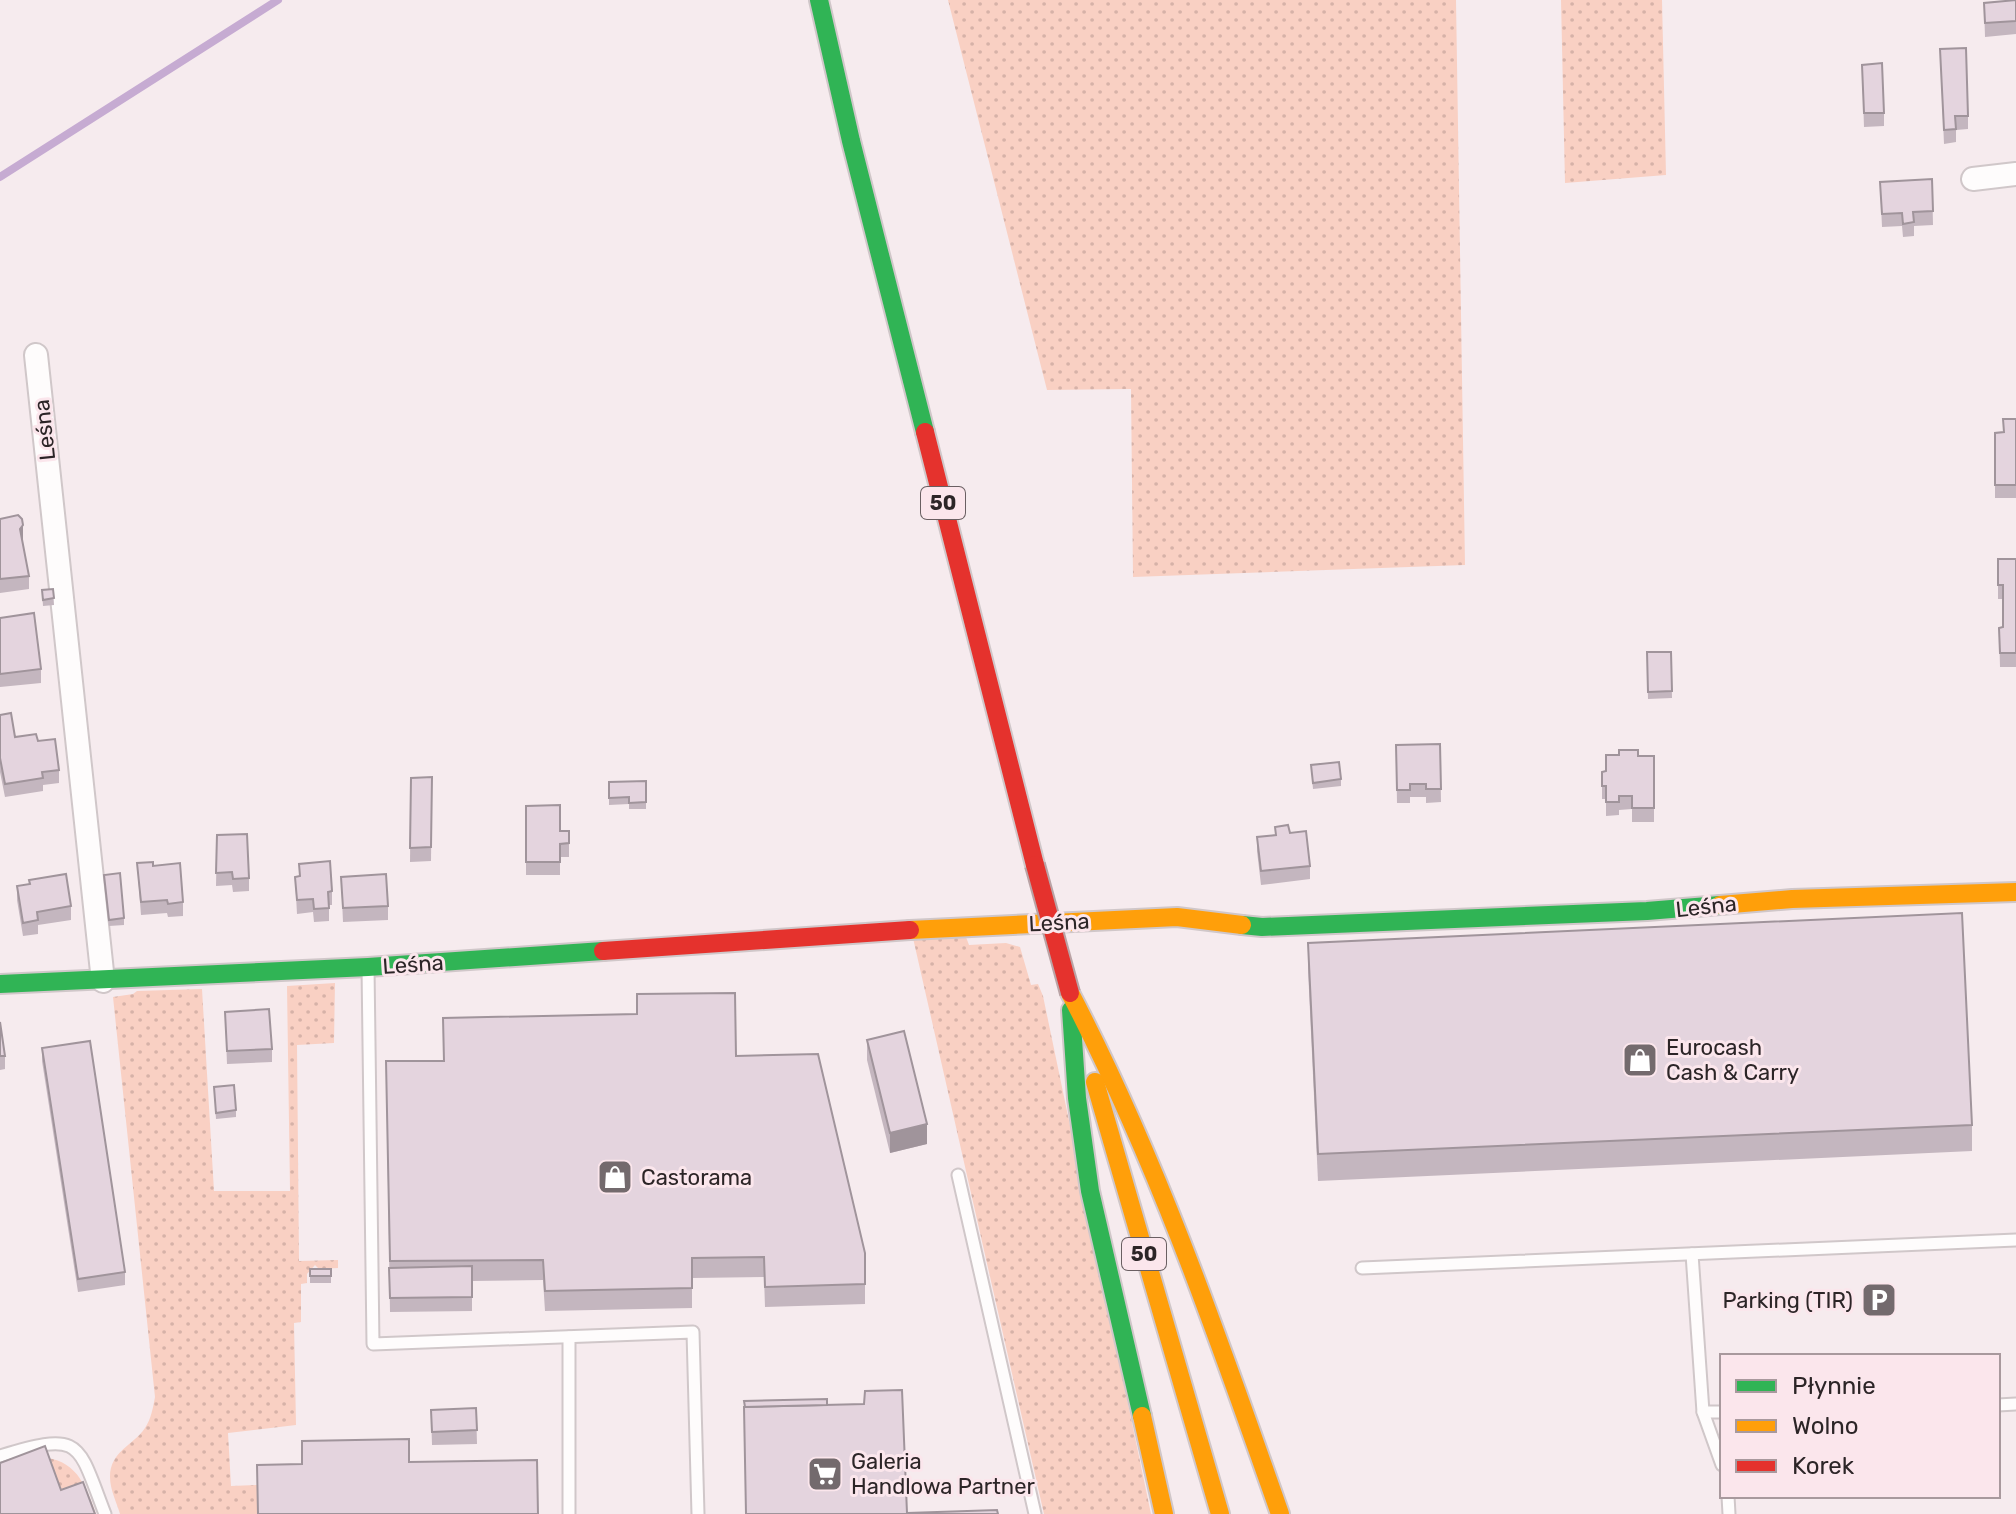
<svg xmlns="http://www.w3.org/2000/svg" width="2016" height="1514" viewBox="0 0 2016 1514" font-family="Rubik,sans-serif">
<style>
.grass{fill:url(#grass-dots)}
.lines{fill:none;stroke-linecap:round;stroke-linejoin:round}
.stream{stroke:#c6abd2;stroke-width:8}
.lane-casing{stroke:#d0c7c9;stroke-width:15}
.street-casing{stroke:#d0c7c9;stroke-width:26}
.fast-casing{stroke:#d0c7c9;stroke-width:22}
.slow-casing{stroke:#d0c7c9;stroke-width:22}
.jam-casing{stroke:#d0c7c9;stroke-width:22}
.lane{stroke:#fefcfc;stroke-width:11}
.street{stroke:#fefcfc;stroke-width:22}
.fast{stroke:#30b455;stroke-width:18}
.slow{stroke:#ff9f0a;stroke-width:18}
.jam{stroke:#e5322d;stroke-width:18}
.jam-bridge-casing{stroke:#baa3a5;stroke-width:22;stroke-linecap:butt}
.jam-bridge{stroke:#e5322d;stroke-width:18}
.wall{fill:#c4b6bf}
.shaded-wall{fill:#a0949b}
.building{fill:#e4d4de;stroke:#a0949b;stroke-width:2}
.labels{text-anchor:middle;stroke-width:6;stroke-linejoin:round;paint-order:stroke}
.shield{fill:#fbe6ec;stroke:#6a5f62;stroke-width:2}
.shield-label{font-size:20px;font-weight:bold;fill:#2c2527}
.street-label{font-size:22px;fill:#2c2527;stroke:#fbe6ec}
.poi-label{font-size:22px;fill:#2c2527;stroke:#fbe6ec;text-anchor:start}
</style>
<defs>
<pattern id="grass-dots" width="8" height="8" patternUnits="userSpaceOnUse" patternTransform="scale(2)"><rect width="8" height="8" fill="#f9d0c3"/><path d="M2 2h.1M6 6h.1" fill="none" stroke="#d6b2a8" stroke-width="1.8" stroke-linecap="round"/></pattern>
</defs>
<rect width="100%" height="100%" fill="#f6ebee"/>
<g class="grass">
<polygon points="948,0 1456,0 1465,565 1133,577 1131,389 1047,390"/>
<polygon points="1561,0 1662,0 1666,175 1565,183"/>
<polygon points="966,937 969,945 1006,943 1020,947 1031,985 1038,984 1043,996 1151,1514 1044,1514 913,938"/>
<path d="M335 983 334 1043 297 1045 299 1261 338 1260V1268L319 1269 315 1265 307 1274V1283L301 1284V1322L294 1323 296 1425 228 1433 231 1486 257 1485V1514H120C117 1503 110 1490 110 1477 110 1451 133 1446 145 1428 151 1419 153 1408 155 1397L113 997 133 994 137 991 202 989 214 1191H290L287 986Z"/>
<path d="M47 1458C78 1462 87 1489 96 1514L66 1508Z"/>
</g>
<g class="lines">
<polyline class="stream" points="0,177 278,0"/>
<defs>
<g id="lane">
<polyline points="368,967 373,1344 693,1332 698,1514"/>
<polyline points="958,1175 1035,1514"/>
<polyline points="1692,1254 1703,1412 1722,1465"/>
<polyline points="1362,1268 2016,1240"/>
<polyline points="1998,1405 2016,1404"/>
<polyline points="1703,1412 1722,1412"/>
<path d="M0 1456C82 1431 77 1441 105 1514"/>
<polyline points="1728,1496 1729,1514"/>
<polyline points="569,1514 569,1337"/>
</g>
<g id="street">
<polyline points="1973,179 2016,174"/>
<polyline points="36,355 103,981"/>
</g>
<g id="fast">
<polyline points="819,0 851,141 925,432"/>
<polyline points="1242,925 1262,927 1647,911 1720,905"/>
<polyline points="0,984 368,967 603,951"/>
<polyline points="1071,1010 1077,1098 1090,1191 1142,1416"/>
</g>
<g id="slow">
<polyline points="1720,905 1792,899 2016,892"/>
<polyline points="910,930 1177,917 1242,925"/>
<path d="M1070 993C1157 1160 1218 1337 1280 1514"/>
<polyline points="1095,1082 1220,1514"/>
<polyline points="1142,1416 1164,1514"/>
</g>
<g id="jam">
<polyline points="925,432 1035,865"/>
<polyline points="603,951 910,930"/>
</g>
</defs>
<use href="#lane" class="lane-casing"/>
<use href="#street" class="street-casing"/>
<use href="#fast" class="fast-casing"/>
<use href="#slow" class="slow-casing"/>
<use href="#jam" class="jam-casing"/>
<use href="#lane" class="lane"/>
<use href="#street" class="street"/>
<use href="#fast" class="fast"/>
<use href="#slow" class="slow"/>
<use href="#jam" class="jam"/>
<defs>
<polyline id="jam-bridge" points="1035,865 1070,993"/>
</defs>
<use href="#jam-bridge" class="jam-bridge-casing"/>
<use href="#jam-bridge" class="jam-bridge"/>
</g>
<g class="wall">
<polygon points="2016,0 2016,34 1985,37 1984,3"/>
<polygon points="1940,49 1968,116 1968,129 1956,130 1956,142 1944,144"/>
<polygon points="1862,65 1884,113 1884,126 1864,127"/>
<polygon points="1932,179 1933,225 1914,226 1914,236 1903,237 1902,226 1882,227 1880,182"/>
<polygon points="2016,419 2016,498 1995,498 1995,433 2003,432"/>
<polygon points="0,519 23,539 22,540 29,576 29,589 0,593"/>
<polygon points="1998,559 2016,559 2016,667 2000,667 1999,628 2003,627 2003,599 1998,599"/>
<polygon points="53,589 54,605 43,606 42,590"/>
<polygon points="0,618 41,669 41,683 0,687"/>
<polygon points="1647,652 1671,652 1672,698 1648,699"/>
<polygon points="0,715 15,737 38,741 59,770 59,783 43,785 43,791 5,797 0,772"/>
<polygon points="1440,744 1441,802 1426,803 1426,797 1410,797 1410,803 1397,803 1396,745"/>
<polygon points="1619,755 1654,756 1654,822 1632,822 1632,809 1619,810 1619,815 1606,816 1606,799 1602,799 1602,772 1606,771"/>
<polygon points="1311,765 1341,779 1341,786 1313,789"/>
<polygon points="432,777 431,861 410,862 411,778"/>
<polygon points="646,781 646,809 629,809 629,804 609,805 609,782"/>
<polygon points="526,806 560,831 569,843 569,857 560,857 560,875 526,875"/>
<polygon points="1275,827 1290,833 1310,866 1310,879 1261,885 1257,851 1257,837 1275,835"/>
<polygon points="217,835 249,878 249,891 233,892 232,885 216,886"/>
<polygon points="137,863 153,866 183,902 183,916 168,917 167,913 141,915"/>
<polygon points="299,864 332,891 332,905 329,905 329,921 314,922 313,912 297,914 295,877 299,877"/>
<polygon points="104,875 124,918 124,925 109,926"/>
<polygon points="341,877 388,906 388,920 343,922"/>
<polygon points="29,880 71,906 71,920 38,925 38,934 23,936 17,900 17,886 29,884"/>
<polygon points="1308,943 1972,1125 1972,1151 1318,1181 1308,969"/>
<polygon points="225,1012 272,1049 272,1062 227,1064"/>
<polygon points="0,1022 5,1056 5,1069 0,1070"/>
<polygon points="867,1040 927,1144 890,1153 867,1060"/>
<polygon points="42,1048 125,1272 125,1285 78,1292 42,1061"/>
<polygon points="736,1056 865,1253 865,1304 765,1307 764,1277 692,1278 692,1308 545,1311 543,1280 472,1281 472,1311 390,1312 386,1061"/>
<polygon points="214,1087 236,1110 236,1117 216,1119"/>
<rect x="310" y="1269" width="21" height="14"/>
<polygon points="476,1408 477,1444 432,1445 431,1410"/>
</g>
<g class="shaded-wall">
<polygon points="23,525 23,539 20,542 20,529"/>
<polygon points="927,1124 927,1144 890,1153 890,1133"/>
</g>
<g class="building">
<polygon points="2016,0 2016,21 1985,23 1984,3"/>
<polygon points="1966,48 1968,116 1955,116 1956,129 1944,130 1940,49"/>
<polygon points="1882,63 1884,113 1864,113 1862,65"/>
<polygon points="1932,179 1933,211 1913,212 1914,222 1903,224 1902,213 1882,214 1880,182"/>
<polygon points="2003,419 2016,419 2016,485 1995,485 1995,433 2004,432"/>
<polygon points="18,515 22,519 23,525 20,529 29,576 0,579 0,519"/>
<polygon points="1998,559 2016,559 2016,653 2000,653 1999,628 2003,627 2003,585 1998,585"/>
<polygon points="53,589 54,598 43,600 42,590"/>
<polygon points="34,613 41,669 0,674 0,618"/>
<polygon points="1647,652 1671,652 1672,691 1648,692"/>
<polygon points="11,713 15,737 36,734 38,741 55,739 59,770 42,772 43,778 5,784 0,758 0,715"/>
<polygon points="1440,744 1441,789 1426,789 1426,784 1410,784 1410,790 1397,790 1396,745"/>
<polygon points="1619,750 1638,750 1638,756 1654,756 1654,808 1632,808 1632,796 1619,796 1619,802 1606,802 1606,786 1602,786 1602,772 1606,771 1606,755 1619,755"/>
<polygon points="1339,762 1341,779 1313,783 1311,765"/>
<polygon points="432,777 431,847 410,848 411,778"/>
<polygon points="646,781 646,802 629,803 629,797 609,798 609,782"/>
<polygon points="560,805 560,831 569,831 569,843 560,844 560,862 526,862 526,806"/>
<polygon points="1288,825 1290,833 1306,831 1310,866 1261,871 1257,837 1276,835 1275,827"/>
<polygon points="247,834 249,878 233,879 232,872 216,873 217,835"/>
<polygon points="330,861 332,891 328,892 329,908 314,909 313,899 297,900 295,877 300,876 299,864"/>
<polygon points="153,862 153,866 180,863 183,902 168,904 167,900 141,902 137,863"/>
<polygon points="120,873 124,918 109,920 104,875"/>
<polygon points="66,874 71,906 37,912 38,920 23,923 17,886 30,884 29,880"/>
<polygon points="386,874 388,906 343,908 341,877"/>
<polygon points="1962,913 1972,1125 1318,1154 1308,943"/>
<polygon points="735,993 736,1056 818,1054 865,1253 865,1284 765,1287 764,1257 692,1258 692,1288 545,1291 543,1260 390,1261 386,1061 444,1061 443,1018 637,1014 637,994"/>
<polygon points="269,1009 272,1049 227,1051 225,1012"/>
<polygon points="0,1022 5,1056 0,1056"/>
<polygon points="904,1031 927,1124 890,1133 867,1040"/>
<polygon points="90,1041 125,1272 78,1279 42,1048"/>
<polygon points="234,1085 236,1110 216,1113 214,1087"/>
<polygon points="472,1266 472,1297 390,1298 389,1268"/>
<rect x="310" y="1269" width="21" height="7"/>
<polygon points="902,1390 907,1513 997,1510 998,1514 746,1514 744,1407 864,1404 865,1391"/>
<polygon points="827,1399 827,1405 745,1407 744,1401"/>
<polygon points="476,1408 477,1430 432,1432 431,1410"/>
<polygon points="409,1439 409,1462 537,1460 538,1514 258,1514 257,1465 302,1464 302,1441"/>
<polygon points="45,1446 61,1490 83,1482 95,1514 0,1514 0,1463"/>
</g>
<defs>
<symbol id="shop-square" viewBox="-11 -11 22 22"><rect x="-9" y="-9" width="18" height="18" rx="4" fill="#736a6d" stroke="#fbe6ec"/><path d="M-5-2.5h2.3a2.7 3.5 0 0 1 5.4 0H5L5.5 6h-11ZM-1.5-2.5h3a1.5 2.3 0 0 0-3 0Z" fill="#fff"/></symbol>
<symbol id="parking-square" viewBox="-11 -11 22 22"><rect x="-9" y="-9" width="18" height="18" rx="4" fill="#736a6d" stroke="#fbe6ec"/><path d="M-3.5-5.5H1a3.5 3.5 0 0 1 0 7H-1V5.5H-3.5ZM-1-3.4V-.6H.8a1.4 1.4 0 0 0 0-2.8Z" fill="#fff"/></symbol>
<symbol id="supermarket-square" viewBox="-11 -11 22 22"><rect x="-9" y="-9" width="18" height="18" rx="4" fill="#736a6d" stroke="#fbe6ec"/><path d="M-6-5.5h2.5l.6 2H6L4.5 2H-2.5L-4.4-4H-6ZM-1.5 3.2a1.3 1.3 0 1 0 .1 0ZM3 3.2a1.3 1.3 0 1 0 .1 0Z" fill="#fff"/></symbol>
</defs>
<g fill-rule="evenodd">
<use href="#shop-square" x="1620" y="1040" width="40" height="40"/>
<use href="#shop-square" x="595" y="1157" width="40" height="40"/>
<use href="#parking-square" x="1859" y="1280" width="40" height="40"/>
<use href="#supermarket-square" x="805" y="1454" width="40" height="40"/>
</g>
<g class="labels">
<g class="shield">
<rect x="921" y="487" width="44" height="32" rx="6"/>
<rect x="1122" y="1238" width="44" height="32" rx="6"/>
</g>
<g class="shield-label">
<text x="943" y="510">50</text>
<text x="1144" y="1261">50</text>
</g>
<g class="street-label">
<text transform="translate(44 430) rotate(-96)" y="8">Leśna</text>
<text transform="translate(1706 906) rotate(-6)" y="8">Leśna</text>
<text transform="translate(1059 922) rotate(-3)" y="8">Leśna</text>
<text transform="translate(413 964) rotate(-4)" y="8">Leśna</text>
</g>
<g class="poi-label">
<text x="1666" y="1055">Eurocash<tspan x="1666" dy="25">Cash &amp; Carry</tspan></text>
<text x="641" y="1185">Castorama</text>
<text x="1853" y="1308" text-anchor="end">Parking (TIR)</text>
<text x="851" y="1469">Galeria<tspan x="851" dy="25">Handlowa Partner</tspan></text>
</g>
</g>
<rect x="1720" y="1354" width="280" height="144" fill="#fbe6ec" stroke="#a8999d" stroke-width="2"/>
<rect x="1736" y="1380" width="40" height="12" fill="#30b455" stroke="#a8999d" stroke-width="2"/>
<text x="1792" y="1394" font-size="24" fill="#2c2527">Płynnie</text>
<rect x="1736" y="1420" width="40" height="12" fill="#ff9f0a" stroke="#a8999d" stroke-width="2"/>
<text x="1792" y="1434" font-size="24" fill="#2c2527">Wolno</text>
<rect x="1736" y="1460" width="40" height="12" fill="#e5322d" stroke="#a8999d" stroke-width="2"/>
<text x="1792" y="1474" font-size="24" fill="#2c2527">Korek</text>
</svg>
